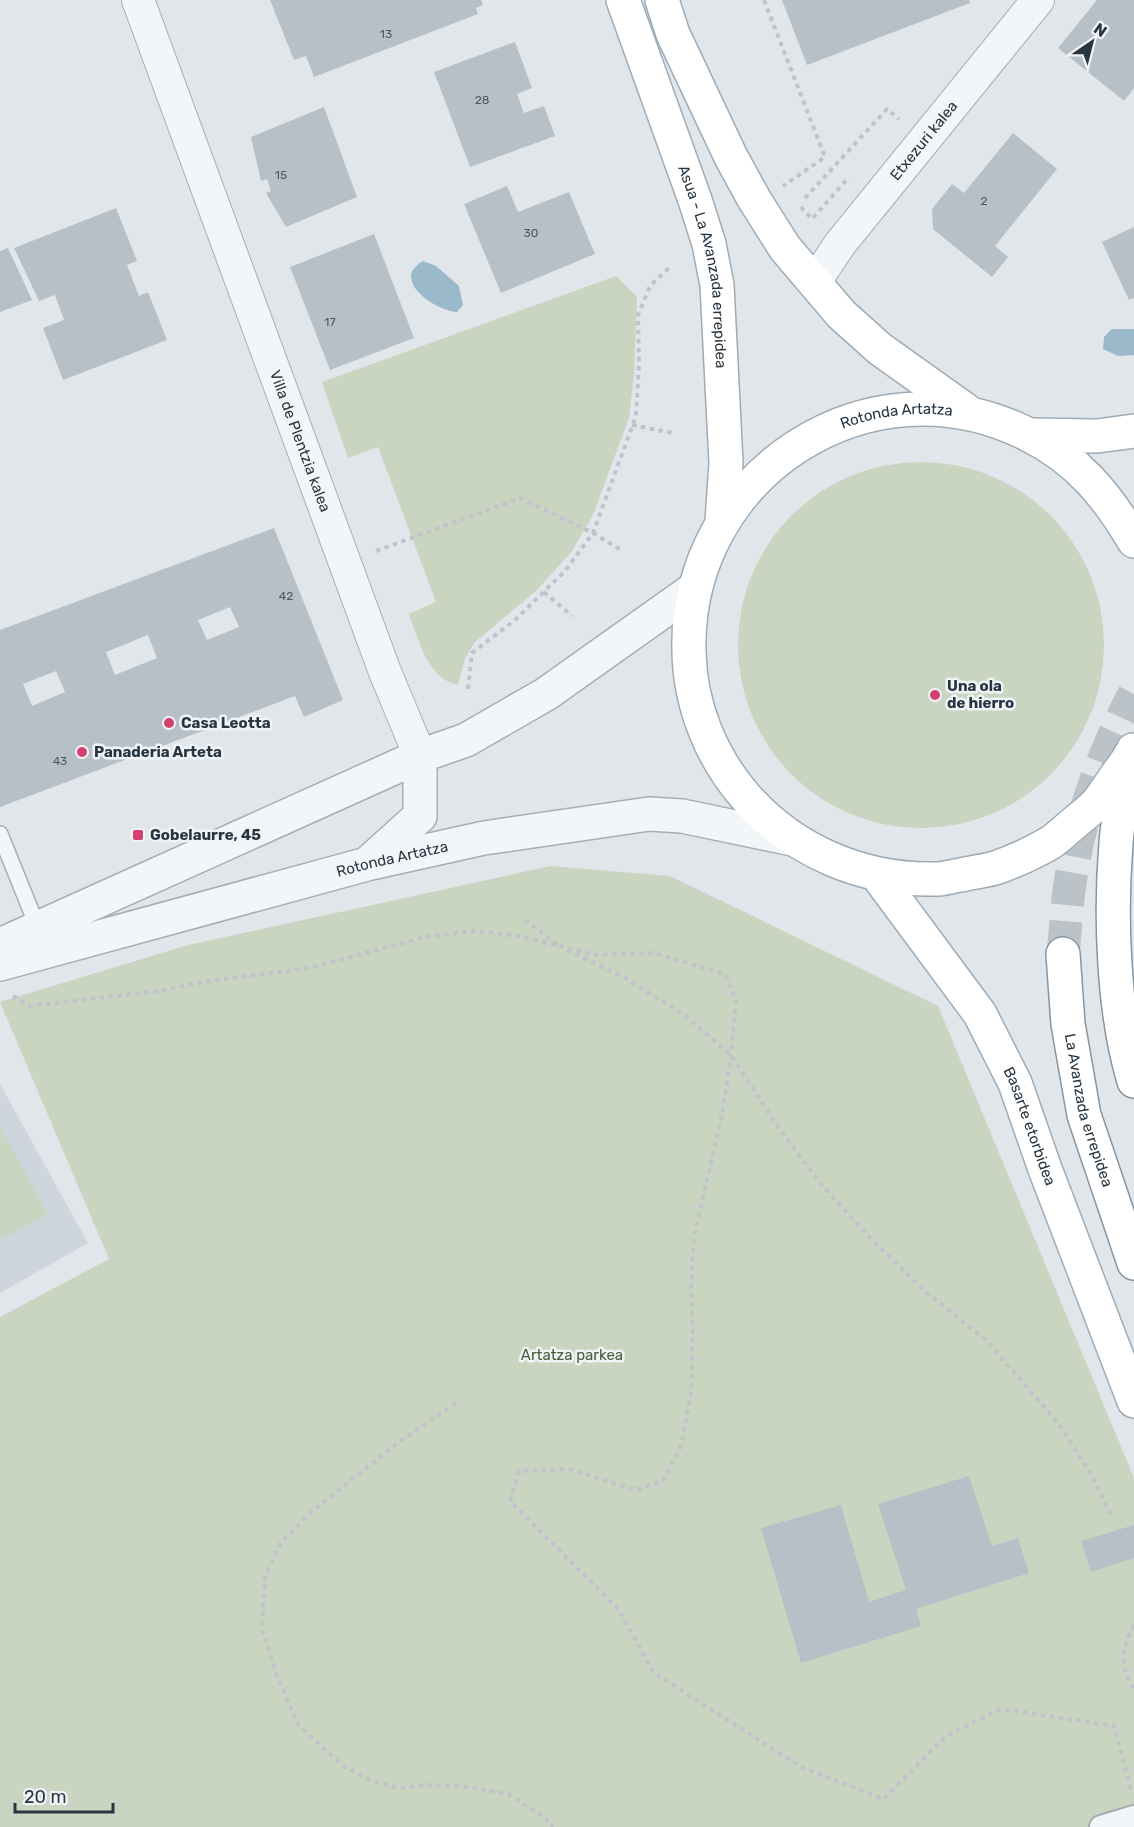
<svg xmlns="http://www.w3.org/2000/svg" width="1134" height="1827" viewBox="0 0 1134 1827" font-family="Rubik,sans-serif">
<style>
.built{fill:#ced5dc}
.green{fill:#c9d4c1}
.water{fill:#9abacb}
.building{fill:#b8c0c7;fill-rule:evenodd}
.lines{fill:none;stroke-linecap:round;stroke-linejoin:round}
.trunk-tunnel{stroke:#bcc3c8;stroke-width:33;stroke-dasharray:33 16;stroke-linecap:butt}
.service-casing{stroke:#a6aeb4;stroke-width:18}
.pedestrian-casing{stroke:#a6aeb4;stroke-width:26}
.minor-casing{stroke:#a6aeb4;stroke-width:34}
.tertiary-casing{stroke:#a6aeb4;stroke-width:36}
.primary-casing{stroke:#9facb6;stroke-width:36}
.trunk-casing{stroke:#8796a1;stroke-width:36}
.path{stroke:#bec4c9;stroke-width:4;stroke-dasharray:4.5 4.5;stroke-linecap:butt}
.service{stroke:#f3f6f8;stroke-width:15}
.pedestrian{stroke:#f3f6f8;stroke-width:22}
.minor{stroke:#f3f6f8;stroke-width:32}
.tertiary{stroke:#f3f6f8;stroke-width:33}
.primary{stroke:#fff;stroke-width:33}
.trunk{stroke:#fff;stroke-width:33}
.poi-dot{fill:#d34170;stroke:#f0f4f7;stroke-width:2}
.labels{text-anchor:middle;stroke-width:5;stroke-linejoin:round;paint-order:stroke}
.number-label{font-size:12px;fill:#4c5863}
.street-label{font-size:15px;fill:#283642;stroke:#f0f4f7}
.poi-label{font-size:15px;font-weight:bold;fill:#283642;stroke:#f0f4f7;text-anchor:start}
.park-label{font-size:15px;fill:#445e35;stroke:#f0f4f7}
</style>
<rect width="100%" height="100%" fill="#e1e6ea"/>
<polygon class="built" points="0,1084 88,1243 0,1293"/>
<g class="green">
<path d="M616 276 637 297 634 376 629 418 593 515 572 551 537 590 475 642 465 658 458 685C428 679 418 639 409 614L436 602 378 447 348 458 322 382Z"/>
<circle cx="921" cy="645" r="183"/>
<polygon points="551,866 670,876 938,1006 1134,1478 1134,1827 0,1827 0,1317 109,1259 0,1002 188,945"/>
<polygon points="0,1127 48,1214 0,1240"/>
</g>
<g class="water">
<path d="M423 261 436 266 459 286 463 305 457 312C441 311 410 294 411 275 412 269 418 264 423 261Z"/>
<polygon points="1112,329 1134,329 1134,355 1118,356 1103,349 1104,337"/>
</g>
<g class="building">
<polygon points="270,0 481,0 483,5 476,8 478,14 314,77 306,56 294,60"/>
<polygon points="782,0 969,0 970,3 807,65"/>
<polygon points="1097,0 1134,0 1134,88 1124,101 1058,48"/>
<polygon points="515,42 532,88 517,94 524,113 544,106 555,136 470,167 434,72"/>
<polygon points="324,107 357,197 286,227 266,193 271,191 267,179 261,181 251,137"/>
<polygon points="1013,133 1057,169 995,246 1008,257 992,277 933,229 932,209 952,184 964,193"/>
<polygon points="507,186 518,212 569,192 595,254 501,293 464,204"/>
<polygon points="116,208 137,261 127,265 139,296 148,292 167,340 63,380 43,328 64,320 55,295 39,301 14,248"/>
<polygon points="1134,227 1134,298 1129,300 1102,242"/>
<polygon points="374,234 414,338 330,370 290,267"/>
<polygon points="8,248 32,300 0,312 0,251"/>
<path d="M274 528 343 700 304 717 295 696 0 807V630ZM230 607 239 627 207 640 198 620ZM148 635 157 658 115 675 106 652ZM56 671 65 692 32 706 23 684Z"/>
<polygon points="969,1476 992,1546 1018,1538 1029,1573 916,1609 921,1626 801,1663 761,1528 841,1505 869,1602 906,1590 878,1504"/>
<polygon points="1134,1525 1134,1558 1091,1572 1081,1541"/>
</g>
<g class="lines">
<path class="trunk-tunnel" d="M1063 954C1066 926 1067 898 1072 871 1082 809 1105 750 1134 694"/>
<defs>
<polyline id="service" points="0,834 38,928"/>
<polyline id="pedestrian" points="1101,1827 1134,1817"/>
<g id="minor">
<path id="s1" d="M138 0 385 672 420 756"/>
<path id="s2" d="M814 283 840 244 1038 0"/>
</g>
<g id="tertiary">
<polyline points="368,863 420,816 420,756"/>
<polyline points="0,945 420,756 466,740 546,694 694,589"/>
<path id="s3" d="M0 964 367 864 484 838 649 814 682 816 792 839"/>
</g>
<g id="primary">
<path id="s4" d="M623 0 695 200 709 244 717 285 726 463 722 521"/>
<polyline points="662,0 673,34 731,157 754,199 785,248 841,314 880,349 967,411"/>
<polyline points="1029,435 1097,436 1134,431"/>
<path id="s5" d="M1133 750C1129 759 1122 768 1116 776 1110 785 1104 794 1098 802 1092 809 1085 814 1079 819 1069 827 1060 836 1050 843 1034 852 1015 861 998 867 987 871 973 872 961 875 953 876 944 879 936 879 863 881 793 851 745 796 711 757 690 705 689 652 684 475 869 353 1029 435 1077 459 1107 495 1134 541"/>
<path id="s6" d="M877 875 980 1014 1015 1083 1045 1169 1134 1401"/>
</g>
<g id="trunk">
<path d="M1130 756C1126 785 1118 814 1116 843 1110 915 1113 1012 1134 1081"/>
<path id="s7" d="M1063 954 1068 1024 1084 1115 1134 1263"/>
</g>
</defs>
<use href="#service" class="service-casing"/>
<use href="#pedestrian" class="pedestrian-casing"/>
<use href="#minor" class="minor-casing"/>
<use href="#tertiary" class="tertiary-casing"/>
<use href="#primary" class="primary-casing"/>
<use href="#trunk" class="trunk-casing"/>
<g class="path">
<polyline points="764,0 825,157 783,186"/>
<polyline points="805,198 887,109 899,119"/>
<polyline points="801,207 812,219 849,177"/>
<polyline points="632,425 673,433"/>
<polyline points="376,551 520,498 593,533 623,551"/>
<polyline points="544,592 572,616"/>
<polyline points="468,689 472,653 515,620 565,571 593,533 636,416 639,363 638,315 650,286 671,266"/>
<polyline points="525,920 558,945"/>
<polyline points="567,950 627,979 684,1015 731,1055 774,1121 821,1184 871,1239 926,1292 988,1342 1059,1424 1091,1474 1112,1518"/>
<polyline points="13,996 28,1006 158,991 204,982 309,968 425,937 475,931 520,936 595,955 654,953 725,974 736,1002 731,1055 722,1115 694,1236 691,1291 693,1329 691,1393 681,1446 663,1481 635,1490 569,1469 519,1471 510,1501 619,1610 653,1672 801,1767 884,1799 946,1736 1001,1709 1114,1726 1131,1790"/>
<polyline points="456,1403 395,1445 346,1484 308,1515 280,1544 265,1577 262,1628 277,1676 299,1726 343,1766 370,1780 397,1788 429,1785 469,1787 508,1794 544,1817 553,1827"/>
<path d="M1134 1625C1120 1650 1120 1666 1134 1690"/>
</g>
<use href="#service" class="service"/>
<use href="#pedestrian" class="pedestrian"/>
<use href="#minor" class="minor"/>
<use href="#tertiary" class="tertiary"/>
<use href="#primary" class="primary"/>
<use href="#trunk" class="trunk"/>
</g>
<g class="poi-dot">
<circle cx="935" cy="695" r="6"/>
<circle cx="169" cy="723" r="6"/>
<circle cx="82" cy="752" r="6"/>
<rect x="132" y="829" width="12" height="12" rx="3"/>
</g>
<g class="labels">
<g class="number-label">
<text x="386" y="38">13</text>
<text x="482" y="104">28</text>
<text x="281" y="179">15</text>
<text x="984" y="205">2</text>
<text x="531" y="237">30</text>
<text x="330" y="326">17</text>
<text x="286" y="600">42</text>
<text x="60" y="765">43</text>
</g>
<g class="street-label">
<text dy="5" stroke="none"><textPath href="#s2" startOffset="180">Etxezuri kalea</textPath></text>
<text dy="5" stroke="none"><textPath href="#s4" startOffset="280">Asua - La Avanzada errepidea</textPath></text>
<text dy="5" stroke="none"><textPath href="#s5" startOffset="968">Rotonda Artatza</textPath></text>
<text dy="5" stroke="none"><textPath href="#s1" startOffset="470">Villa de Plentzia kalea</textPath></text>
<text dy="5" stroke="none"><textPath href="#s3" startOffset="406">Rotonda Artatza</textPath></text>
<text dy="5" stroke="none"><textPath href="#s7" startOffset="159">La Avanzada errepidea</textPath></text>
<text dy="5" stroke="none"><textPath href="#s6" startOffset="296">Basarte etorbidea</textPath></text>
</g>
<g class="poi-label">
<text x="947" y="691">Una ola<tspan x="947" dy="17">de hierro</tspan></text>
<text x="181" y="728">Casa Leotta</text>
<text x="94" y="757">Panaderia Arteta</text>
<text x="150" y="840">Gobelaurre, 45</text>
</g>
<g class="park-label">
<text x="572" y="1360">Artatza parkea</text>
</g>
</g>
<g transform="translate(1092 42) rotate(35)" stroke="#f0f4f7" stroke-width="4.5" paint-order="stroke">
<path d="M0-4.5L10 22L0 15L-10 22Z" fill="#283642"/>
<text y="-9" font-size="16" font-weight="bold" text-anchor="middle" fill="#283642">N</text>
</g>
<path d="M15 1803v9h98v-9" fill="none" stroke="#283642" stroke-width="3"/>
<text x="24" y="1803" font-size="18" fill="#283642" stroke="#f0f4f7" stroke-width="4.5" paint-order="stroke">20 m</text>
</svg>
